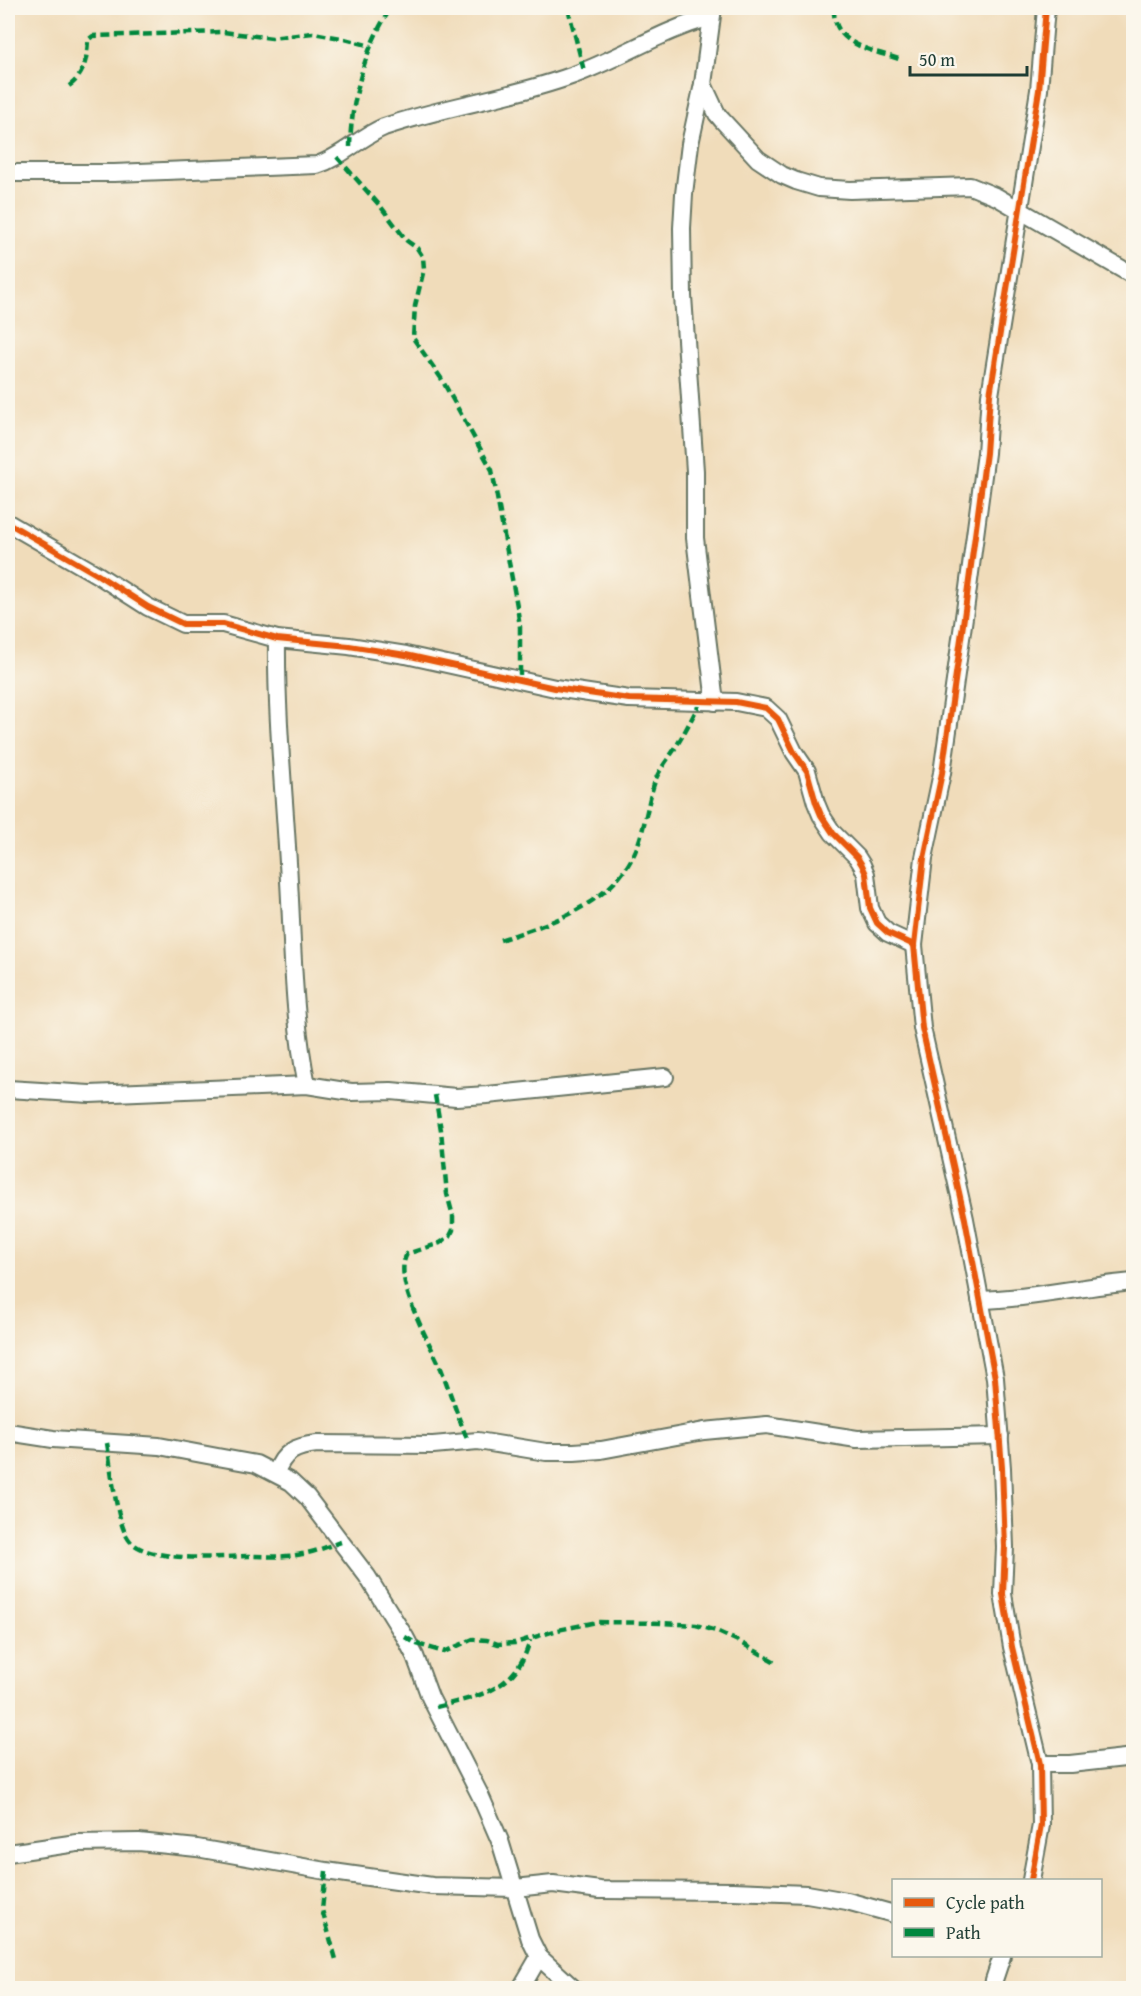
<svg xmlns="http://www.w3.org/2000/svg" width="1141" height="1996" viewBox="0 0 1141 1996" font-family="'Gentium Book Plus',serif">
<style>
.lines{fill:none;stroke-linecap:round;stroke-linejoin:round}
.street-casing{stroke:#687563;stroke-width:20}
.street{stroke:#fff;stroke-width:16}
.quiet{stroke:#00873e;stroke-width:4.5;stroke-dasharray:9 4.5;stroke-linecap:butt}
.cycleway-casing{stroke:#fbf7ec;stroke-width:10}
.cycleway{stroke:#e8590c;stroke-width:6}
</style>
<rect width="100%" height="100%" fill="#fbf7ec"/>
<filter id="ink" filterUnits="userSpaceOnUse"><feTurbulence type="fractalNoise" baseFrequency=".0167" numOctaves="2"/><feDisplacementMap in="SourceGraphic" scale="12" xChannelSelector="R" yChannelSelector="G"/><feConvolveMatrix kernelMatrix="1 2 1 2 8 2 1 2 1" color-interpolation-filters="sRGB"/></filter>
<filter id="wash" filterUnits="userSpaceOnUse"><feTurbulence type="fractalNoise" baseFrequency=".008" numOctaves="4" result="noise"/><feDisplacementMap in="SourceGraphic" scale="24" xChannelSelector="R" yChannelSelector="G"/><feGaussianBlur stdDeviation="1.35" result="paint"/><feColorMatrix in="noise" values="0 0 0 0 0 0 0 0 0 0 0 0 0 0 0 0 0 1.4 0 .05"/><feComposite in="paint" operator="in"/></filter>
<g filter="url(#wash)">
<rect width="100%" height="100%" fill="#f0dcba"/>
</g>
<g filter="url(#ink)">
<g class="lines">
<defs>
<g id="street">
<polyline points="713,8 703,84 690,144 684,194 682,228 683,296 695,471 695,538 715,702"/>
<polyline points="703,84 717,114 722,120 758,159 782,175 796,181 819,188 850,190 970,186 997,197 1134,276"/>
<path d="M8 173H114L317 165C342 157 360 137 384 127 445 106 510 98 571 76 619 59 662 30 711 17"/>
<polyline points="8,523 98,575 148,607 183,624 223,624 277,639 349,646 406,655 555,688 629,699 736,702 766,708 778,719 794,752 807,771 816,803 821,815 833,833 857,857 862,865 866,874 870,908 877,923 888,933 914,945"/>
<path d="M277 639C276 720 285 800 289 881 293 949 293 1018 307 1085"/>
<polyline points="8,1089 90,1094 307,1085 351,1092 391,1091 456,1097 487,1095 665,1077"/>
<path d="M980 1300C1032 1299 1082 1286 1134 1282"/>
<polyline points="8,1432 53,1439 159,1446 223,1458 256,1464 291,1482 307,1497 341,1542 367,1576 405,1637 415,1656 430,1697 480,1795 500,1841 530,1939 539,1957 573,1988"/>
<path d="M276 1473C283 1452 296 1446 317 1444L433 1445 478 1441 546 1452H574L601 1450 704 1431 767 1425 857 1439 1000 1436"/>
<polyline points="1040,1764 1070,1764 1134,1757"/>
<polyline points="8,1853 77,1843 139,1842 197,1848 326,1871 432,1886 515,1888 553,1884 600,1890 733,1891 807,1894 847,1901 894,1914"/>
<polyline points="1031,1880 1041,1825 1040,1764 1012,1647 1003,1594 1005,1547 1002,1468 995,1378 965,1219 922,1028 914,945 924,858 942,773 966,603 986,453 990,395 1039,90 1046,8"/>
<polyline points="521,1988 539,1957"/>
<polyline points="993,1988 994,1980 1002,1956"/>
</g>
</defs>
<use href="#street" class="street-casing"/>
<use href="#street" class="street"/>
<g class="quiet">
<polyline points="568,8 584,71"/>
<path d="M834 8C832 45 872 50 899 59"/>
<path d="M69 86C85 75 87 57 88 40L93 36 223 32 272 38 313 33 341 38 371 46"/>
<path d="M350 147C351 101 365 46 391 8"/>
<polyline points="337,157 381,207 407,241 417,248 423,257 424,269 415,306 413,338 441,378 492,470 517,606 520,627 520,680"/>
<path d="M500 940C551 923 611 905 635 852 645 829 647 804 655 781 659 770 668 759 674 750 684 734 692 718 701 701"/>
<path d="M435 1095 441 1130 447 1194 453 1216V1230L450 1236 440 1243 407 1254C391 1279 432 1346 442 1371 451 1395 458 1418 468 1441"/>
<path d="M107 1443C111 1465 116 1525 130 1541 150 1563 220 1557 247 1556 265 1556 284 1558 302 1554 315 1552 328 1546 341 1542"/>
<polyline points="405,1637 417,1644 444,1652 473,1639 487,1640 498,1644 515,1643 558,1630 597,1622 661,1623 696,1625 716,1631 738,1641 777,1663"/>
<path d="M436 1707C480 1696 517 1690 530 1640"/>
<polyline points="326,1871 322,1910 337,1963"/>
</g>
<defs>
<g id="cycleway">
<polyline points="8,523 98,575 148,607 183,624 223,624 277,639 349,646 406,655 555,688 629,699 736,702 766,708 778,719 794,752 807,771 816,803 821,815 833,833 857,857 862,865 866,874 870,908 877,923 888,933 914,945"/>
<polyline points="1031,1880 1041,1825 1040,1764 1012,1647 1003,1594 1005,1547 1002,1468 995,1378 965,1219 922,1028 914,945 924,858 942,773 966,603 986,453 990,395 1039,90 1046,8"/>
</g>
</defs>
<use href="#cycleway" class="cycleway-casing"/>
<use href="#cycleway" class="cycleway"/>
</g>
</g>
<rect width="1141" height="1996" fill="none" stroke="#fbf7ec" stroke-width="30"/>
<rect x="892" y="1879" width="210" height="78" fill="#fbf7ec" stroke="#a3ada2" stroke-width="1.5"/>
<rect x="904" y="1898" width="30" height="9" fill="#e8590c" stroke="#a3ada2" stroke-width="1.5"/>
<text x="946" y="1909" font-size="18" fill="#1f3d34">Cycle path</text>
<rect x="904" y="1928" width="30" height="9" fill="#00873e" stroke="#a3ada2" stroke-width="1.5"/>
<text x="946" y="1939" font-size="18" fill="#1f3d34">Path</text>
<path d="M910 66v9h117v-9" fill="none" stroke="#1f3d34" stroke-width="3"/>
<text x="919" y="66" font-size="18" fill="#1f3d34" stroke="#fbf7ec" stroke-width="4.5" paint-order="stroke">50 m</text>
</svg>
